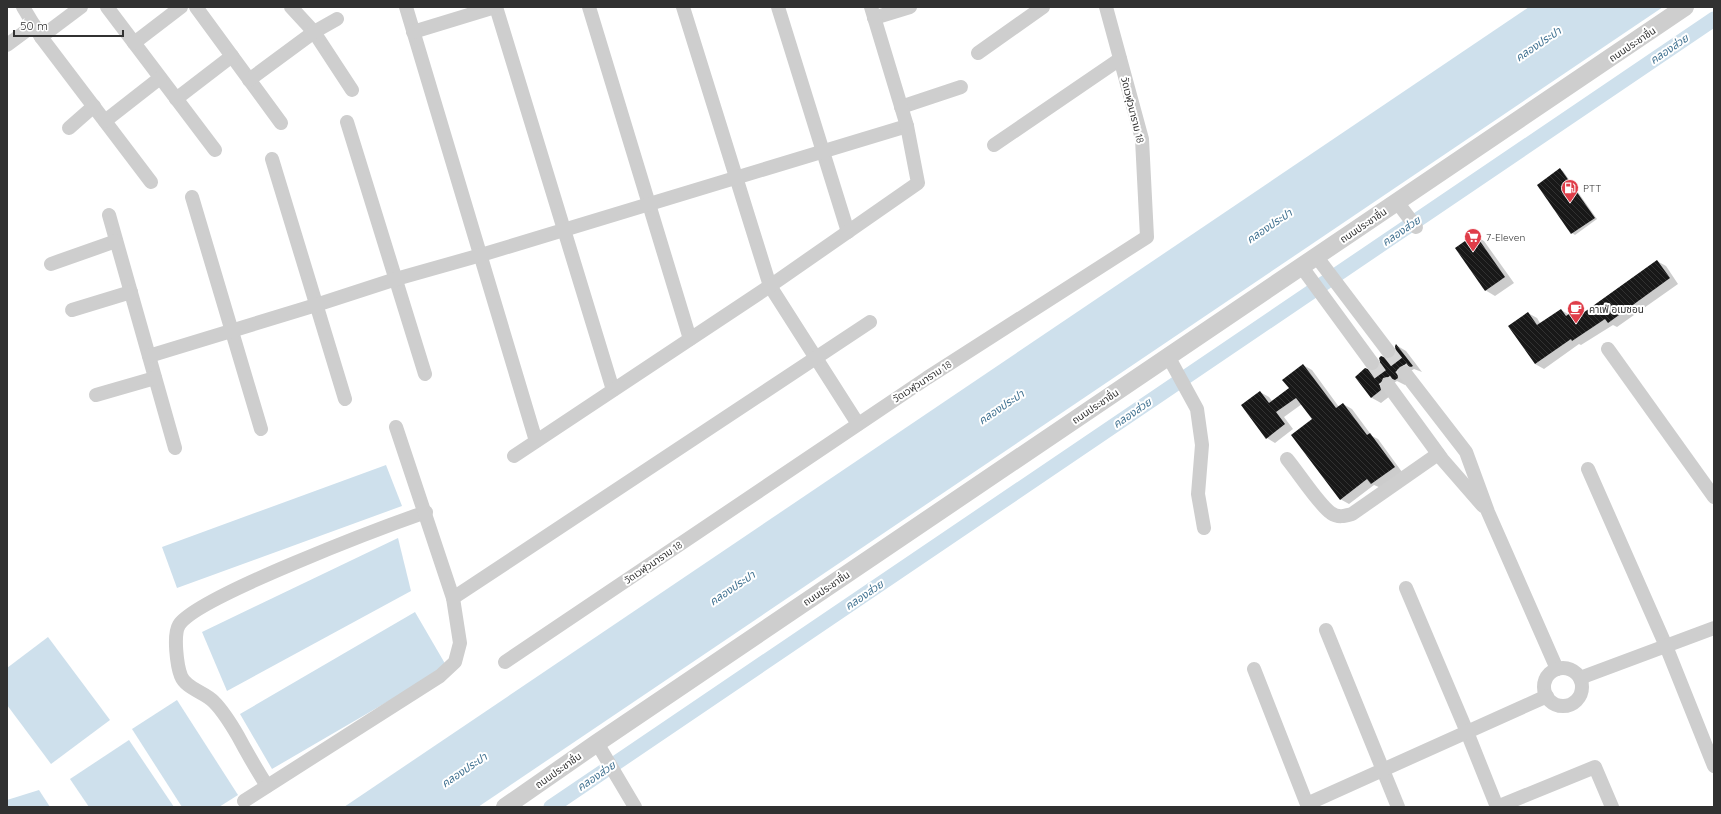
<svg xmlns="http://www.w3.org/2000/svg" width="1721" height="814" viewBox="0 0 1721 814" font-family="Quicksand,'Noto Sans Thai',sans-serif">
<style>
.water{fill:#cee0ec}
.shadow{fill:#0003}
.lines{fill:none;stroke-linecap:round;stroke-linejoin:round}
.canal{stroke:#cee0ec;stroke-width:15}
.building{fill:url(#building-back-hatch)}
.minor-tunnel{stroke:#d6d6d6;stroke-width:14;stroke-dasharray:14 7;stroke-linecap:butt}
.minor{stroke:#cecece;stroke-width:14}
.tertiary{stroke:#cecece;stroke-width:18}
.labels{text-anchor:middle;stroke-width:4;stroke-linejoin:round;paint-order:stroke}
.street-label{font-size:10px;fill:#313131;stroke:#fff}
.poi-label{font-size:10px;fill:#313131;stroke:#fff;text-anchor:start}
.water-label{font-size:11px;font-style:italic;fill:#417291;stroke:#fff}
</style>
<defs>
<pattern id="building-back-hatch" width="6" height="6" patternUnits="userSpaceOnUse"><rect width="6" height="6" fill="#181818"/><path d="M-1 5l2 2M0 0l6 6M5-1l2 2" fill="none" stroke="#313131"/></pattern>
</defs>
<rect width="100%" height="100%" fill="#fff"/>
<g class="water">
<polygon points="1529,7 1663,7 478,807 344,807"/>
<polygon points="386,465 402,506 177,588 162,547"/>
<polygon points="398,538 411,591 227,691 202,632"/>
<polygon points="415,612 447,667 272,769 240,714"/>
<polygon points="48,637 110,720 51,764 7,705 7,668"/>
<polygon points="177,700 238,795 219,807 182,807 132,729"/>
<polygon points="129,740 174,807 89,807 70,779"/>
<polygon points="39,790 50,807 7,807 7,800"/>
</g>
<g class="shadow">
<polygon points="1560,169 1563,171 1597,219 1575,235 1572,233"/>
<polygon points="1475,236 1484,241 1514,283 1495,296 1485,290"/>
<polygon points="1657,261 1666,266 1678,284 1617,327 1613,325 1581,345 1579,344 1544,369 1535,364 1528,313 1537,318 1540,323 1561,310 1570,315 1579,309 1585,312"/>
<polygon points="1396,345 1406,351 1422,372 1414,369 1409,372 1407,383 1405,385 1397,381 1392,384 1390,396 1381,403 1372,398 1356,377 1378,370 1389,361 1394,358 1397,354"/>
<polygon points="1303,365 1312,370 1339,407 1343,404 1352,409 1372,436 1378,439 1402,472 1381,488 1374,485 1349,504 1340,499 1314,419 1302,404 1284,417 1293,429 1275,443 1267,438 1260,392 1269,397 1272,401 1290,388"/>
</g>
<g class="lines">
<polyline class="canal" points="551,807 1714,19"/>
</g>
<g class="building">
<polygon points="1560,168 1595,218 1571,234 1537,185"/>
<polygon points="1475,234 1505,277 1485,291 1455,248"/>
<polygon points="1657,260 1670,278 1608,323 1605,319 1572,341 1571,339 1535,364 1508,326 1528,312 1537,325 1561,309 1566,316 1579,307 1583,313"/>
<polygon points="1396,344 1413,366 1411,367 1404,365 1400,367 1397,370 1398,378 1395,380 1387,377 1383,378 1380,386 1381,390 1371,398 1355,377 1365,368 1373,371 1377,370 1380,362 1379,358 1381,356 1389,359 1393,358 1396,354 1395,346"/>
<polygon points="1303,364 1336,408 1343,403 1367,435 1370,433 1395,467 1371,484 1367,479 1340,500 1291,435 1312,419 1296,398 1276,412 1285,424 1266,439 1241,405 1260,391 1269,403 1289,388 1282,380"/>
</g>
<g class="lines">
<g class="minor-tunnel">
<polyline points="1388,351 1405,373"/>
<polyline points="1372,363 1388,385"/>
</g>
<g class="minor">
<polyline points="23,7 41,37 151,182"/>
<polyline points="107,7 215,150"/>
<polyline points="196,7 281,123"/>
<polyline points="291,7 314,32 352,90"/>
<polyline points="406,7 536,441"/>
<polyline points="496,7 613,390"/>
<polyline points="589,7 690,339"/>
<polyline points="683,7 770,286 858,424"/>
<polyline points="778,7 848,232"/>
<polyline points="874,18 910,7"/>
<polyline points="413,32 495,7"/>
<polyline points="41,37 81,7"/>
<polyline points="134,43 181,7"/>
<polyline points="7,45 34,25"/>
<polyline points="978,53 1043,7"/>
<polyline points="249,80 314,32 337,19"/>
<polyline points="176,99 232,56"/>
<polyline points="901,107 961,87"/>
<polyline points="105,121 160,78"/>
<polyline points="347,122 425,374"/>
<polyline points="69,128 94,106"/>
<polyline points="994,145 1120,59"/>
<polyline points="272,159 345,399"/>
<polyline points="192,197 261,429"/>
<polyline points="1397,202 1416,227"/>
<polyline points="109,215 175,448"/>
<polyline points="1316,256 1388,351"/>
<polyline points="51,264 116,241"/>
<polyline points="1301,266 1372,363"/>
<polyline points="72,310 131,292"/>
<polyline points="1608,349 1714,497"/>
<polyline points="149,356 316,305 396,279 481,255 907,126"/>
<polyline points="1168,356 1197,409 1202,445 1198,494 1204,528"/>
<polyline points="1405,373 1466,452 1488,512 1557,669"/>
<polyline points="1388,385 1442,459 1483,506"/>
<polyline points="96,395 155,378"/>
<polyline points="514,456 770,286 918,183 907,126 871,7"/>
<path d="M1287 459C1298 472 1319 505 1331 513 1338 518 1345 516 1352 514L1438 454"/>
<polyline points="1588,469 1666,646 1714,766"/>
<polyline points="1406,588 1467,732 1497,807"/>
<polyline points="453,598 870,322"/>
<polyline points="1326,630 1398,807"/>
<polyline points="505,662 927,378 1147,237 1142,139 1106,7"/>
<circle cx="1563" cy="687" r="19"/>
<polyline points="1254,669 1308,807"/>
<polyline points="1580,678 1714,628"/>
<polyline points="597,743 635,807"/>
<path d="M267 786C257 770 247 753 238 736 231 724 224 712 214 702 205 692 186 689 181 676 177 666 173 635 179 625 196 597 386 526 426 512"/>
<polyline points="244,801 440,676 455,662 460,643 453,598 396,427"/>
<polyline points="1307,804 1547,696"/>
<polyline points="1497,807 1595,767 1612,807"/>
</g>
<polyline class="tertiary" points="505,807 597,743 1685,7"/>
</g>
<defs>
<symbol id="fuel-pin" viewBox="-11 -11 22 30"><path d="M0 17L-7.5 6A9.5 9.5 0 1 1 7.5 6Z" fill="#df3d49" stroke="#fff"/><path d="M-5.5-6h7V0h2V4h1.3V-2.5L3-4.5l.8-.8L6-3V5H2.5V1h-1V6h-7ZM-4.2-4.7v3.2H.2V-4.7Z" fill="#fff"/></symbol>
<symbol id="supermarket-pin" viewBox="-11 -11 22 30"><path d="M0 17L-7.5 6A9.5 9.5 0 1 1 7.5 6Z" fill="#df3d49" stroke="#fff"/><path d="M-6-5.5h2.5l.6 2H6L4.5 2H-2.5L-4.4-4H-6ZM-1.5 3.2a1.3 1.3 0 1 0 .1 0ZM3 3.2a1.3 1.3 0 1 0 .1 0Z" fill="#fff"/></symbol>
<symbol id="cafe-pin" viewBox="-11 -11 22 30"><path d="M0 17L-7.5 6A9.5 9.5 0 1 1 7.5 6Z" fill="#df3d49" stroke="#fff"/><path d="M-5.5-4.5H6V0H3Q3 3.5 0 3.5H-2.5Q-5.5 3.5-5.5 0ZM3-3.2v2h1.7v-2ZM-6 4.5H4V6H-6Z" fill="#fff"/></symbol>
</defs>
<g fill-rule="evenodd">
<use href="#fuel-pin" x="1560" y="178" width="20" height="27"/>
<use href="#supermarket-pin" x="1463" y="227" width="20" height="27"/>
<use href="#cafe-pin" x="1566" y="299" width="20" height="27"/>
</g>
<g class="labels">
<g class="street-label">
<text transform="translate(1632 44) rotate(-34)" y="4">ถนนประชาชื่น</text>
<text transform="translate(1133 110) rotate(76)" y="4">วัดเวฬุวนาราม 18</text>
<text transform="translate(1363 225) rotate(-34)" y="4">ถนนประชาชื่น</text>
<text transform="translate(922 381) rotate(-33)" y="4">วัดเวฬุวนาราม 18</text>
<text transform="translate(1095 406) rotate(-34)" y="4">ถนนประชาชื่น</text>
<text transform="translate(653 562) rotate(-34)" y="4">วัดเวฬุวนาราม 18</text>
<text transform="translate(826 588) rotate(-34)" y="4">ถนนประชาชื่น</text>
<text transform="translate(558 770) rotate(-35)" y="4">ถนนประชาชื่น</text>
</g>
<g class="poi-label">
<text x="1583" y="192">PTT</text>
<text x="1486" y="241">7-Eleven</text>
<text x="1589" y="313">คาเฟ่ อเมซอน</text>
</g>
<g class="water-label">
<text transform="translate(1538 44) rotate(-34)" y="4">คลองประปา</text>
<text transform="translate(1669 49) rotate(-34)" y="4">คลองส่วย</text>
<text transform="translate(1269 226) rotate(-34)" y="4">คลองประปา</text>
<text transform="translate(1401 231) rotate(-34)" y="4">คลองส่วย</text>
<text transform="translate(1001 407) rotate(-34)" y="4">คลองประปา</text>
<text transform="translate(1132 413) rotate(-34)" y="4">คลองส่วย</text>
<text transform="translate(732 588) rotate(-34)" y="4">คลองประปา</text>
<text transform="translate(864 595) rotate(-34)" y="4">คลองส่วย</text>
<text transform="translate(464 770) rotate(-34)" y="4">คลองประปา</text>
<text transform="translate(596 776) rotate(-34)" y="4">คลองส่วย</text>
</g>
</g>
<rect width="1721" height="814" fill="none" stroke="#313131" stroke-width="16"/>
<path d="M14 30v6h109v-6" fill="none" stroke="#313131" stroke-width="2"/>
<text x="20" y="30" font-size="12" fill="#313131" stroke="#ffffff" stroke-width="3" paint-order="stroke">50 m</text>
</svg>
